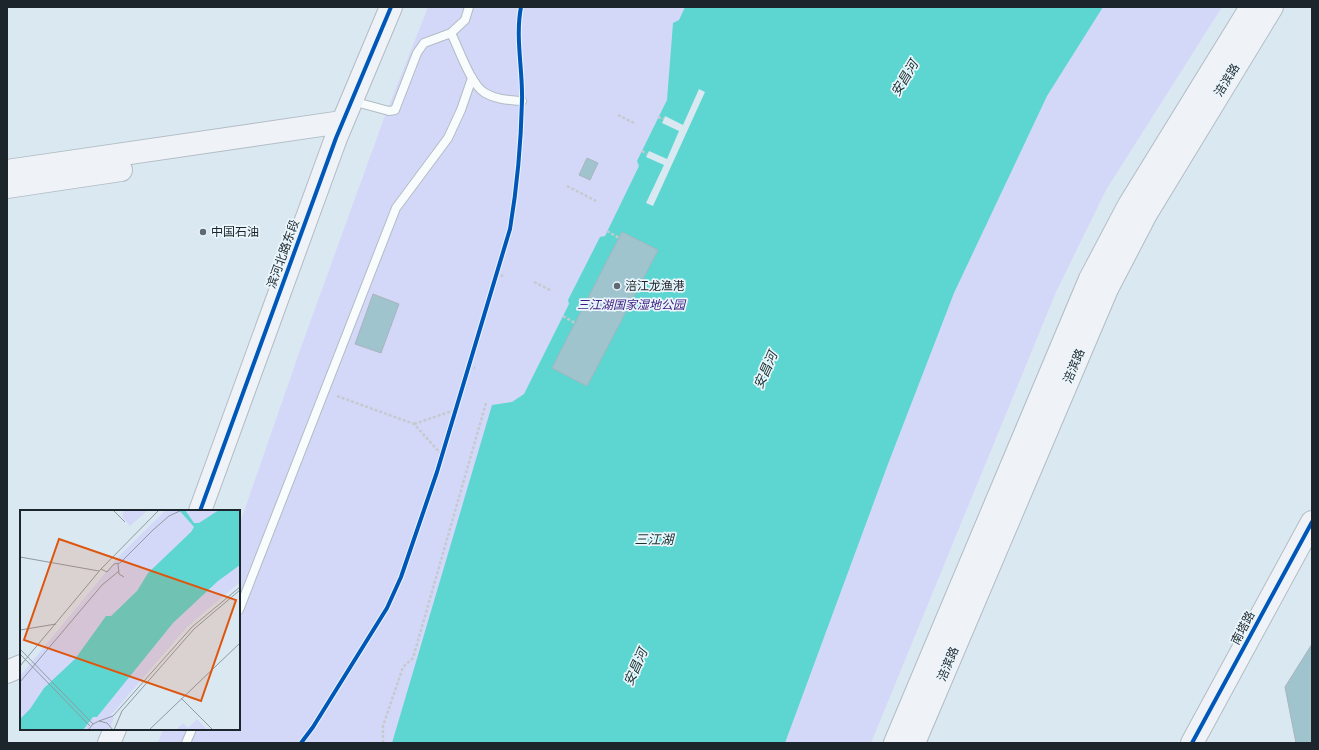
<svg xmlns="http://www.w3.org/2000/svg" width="1319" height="750" viewBox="0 0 1319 750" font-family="'Roboto Serif','Noto Sans SC',serif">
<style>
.green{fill:#d4d8f8}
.water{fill:#5dd6d1}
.pier{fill:#dae8f2}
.building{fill:#9fc4ce;stroke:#a9b5bc}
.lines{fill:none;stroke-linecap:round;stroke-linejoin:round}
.lane-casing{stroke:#b1bcc4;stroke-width:10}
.secondary-casing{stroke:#b1bcc4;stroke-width:24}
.path{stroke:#c5cace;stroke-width:2.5;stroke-dasharray:3 2;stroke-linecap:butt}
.lane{stroke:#f9fcfd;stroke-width:8}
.secondary{stroke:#eff2f6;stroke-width:22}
.cycleway-casing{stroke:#eaf5fc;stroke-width:6}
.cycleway{stroke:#0057b8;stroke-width:4}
.poi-dot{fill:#5e6971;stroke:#eaf5fc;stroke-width:1.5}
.labels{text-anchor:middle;stroke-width:3.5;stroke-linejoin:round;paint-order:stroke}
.street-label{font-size:12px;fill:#1b252b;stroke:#eaf5fc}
.poi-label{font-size:12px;fill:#1b252b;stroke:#eaf5fc;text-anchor:start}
.park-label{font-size:12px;font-style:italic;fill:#3b1a81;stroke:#eaf5fc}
.water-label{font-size:13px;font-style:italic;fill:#1a3331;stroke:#eaf5fc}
.inset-road{fill:none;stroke:#8e9aa2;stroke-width:1}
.view{fill:#de560e;fill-opacity:0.15;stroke:#de560e;stroke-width:2}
.inset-edge{fill:none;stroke:#1b252b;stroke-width:2}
</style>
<rect width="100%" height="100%" fill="#dae8f2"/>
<polygon class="green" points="428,7 1222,7 1106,190 1056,292 871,743 158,743 163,729 239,729 239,526 300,350 383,121"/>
<polygon class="water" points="685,7 1103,7 1047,96 954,293 888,464 785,743 392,743 492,405 512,402 524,394 569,304 568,300 600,237 605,236 639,166 637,161 667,100 673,23 679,20"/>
<polygon class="pier" points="699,89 705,92 653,206 646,203 664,165 646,157 649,151 667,159 679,131 662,123 664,119 665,116 683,125"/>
<g class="building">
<polygon points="587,158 598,163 590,180 579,175"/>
<polygon points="622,232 658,250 587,386 552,368"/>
<polygon points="373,294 399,304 381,353 355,344"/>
<polygon points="1312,644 1312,743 1296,743 1285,687"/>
</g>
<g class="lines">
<defs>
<g id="lane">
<path d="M451 33C459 49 471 85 485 93 497 100 510 100 522 101"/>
<polyline points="352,101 389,111 395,110 417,53 424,43 451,33 465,20 469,7"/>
<polyline points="239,610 396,208 448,138 461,110 472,78"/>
<polyline points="186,743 192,729"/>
</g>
<g id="secondary">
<polyline points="7,171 342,122"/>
<polyline points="7,187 121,170"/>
<polyline points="200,511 336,138 391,7"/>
<polyline points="7,672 21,666"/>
<polyline points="109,743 115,729"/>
<polyline points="895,743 1090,279 1129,205 1251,7"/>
<polyline points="914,743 1107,289 1146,214 1272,7"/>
<polyline points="1192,743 1312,522"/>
</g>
</defs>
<use href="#lane" class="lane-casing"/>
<use href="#secondary" class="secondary-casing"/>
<g class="path">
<polyline points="618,115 634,123"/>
<polyline points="658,117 664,119"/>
<polyline points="642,151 647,154"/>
<polyline points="567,186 596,201"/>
<polyline points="607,231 619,238"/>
<polyline points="496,274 503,276"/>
<polyline points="534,282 552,291"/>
<polyline points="563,316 575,323"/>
<polyline points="469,366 475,368"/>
<polyline points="337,396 414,424 442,455"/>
<polyline points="414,424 455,410"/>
<polyline points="383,743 383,726 403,667 413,658 486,403"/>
</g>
<use href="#lane" class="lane"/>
<use href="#secondary" class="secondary"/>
<defs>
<g id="cycleway">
<polyline points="200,511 336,138 391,7"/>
<path d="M301 743 313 727 387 608 401 577 437 472 510 229C517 187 521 144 522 101 523 70 515 38 521 7"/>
<polyline points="1192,743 1312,522"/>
</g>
</defs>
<use href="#cycleway" class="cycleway-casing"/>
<use href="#cycleway" class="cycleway"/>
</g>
<g class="poi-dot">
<circle cx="203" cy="232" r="4"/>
<circle cx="617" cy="286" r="4"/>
</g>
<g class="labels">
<g class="street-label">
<text transform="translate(1227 80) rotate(-58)" y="4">涪滨路</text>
<text transform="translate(283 254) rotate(-70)" y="4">滨河北路东段</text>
<text transform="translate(1074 366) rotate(-67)" y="4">涪滨路</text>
<text transform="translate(1243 628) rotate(-62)" y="4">南塔路</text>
<text transform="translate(948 664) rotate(-67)" y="4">涪滨路</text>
</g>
<g class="poi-label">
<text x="211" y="236">中国石油</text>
<text x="625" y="290">涪江龙渔港</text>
</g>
<g class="park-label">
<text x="631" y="309">三江湖国家湿地公园</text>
</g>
<g class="water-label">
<text transform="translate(904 78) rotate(-59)" y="5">安昌河</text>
<text transform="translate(765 370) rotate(-66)" y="5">安昌河</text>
<text x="654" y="544">三江湖</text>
<text transform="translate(635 667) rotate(-66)" y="5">安昌河</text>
</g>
</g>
<g transform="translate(20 510)">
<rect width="220" height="220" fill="#dae8f2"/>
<path d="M104 0H128L110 16 102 6ZM146 0H220V72L167 117 91 205 94 208 89 220H0V166L101 44ZM177 209 187 220H156L163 213 168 218Z" fill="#d4d8f8"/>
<path d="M159 0H165L174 13H179L199 0H220V55L198 71 153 113 77 207H73L63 220H0V209L10 199 24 178 55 149 86 106H91L117 81 128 63 171 22 174 17Z" fill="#5dd6d1"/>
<path class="inset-road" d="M93 0 105 12M0 47 79 61M98 54 99 64 104 67M81 59 87 62 94 54 100 53 133 20 149 6 162 0M0 120 36 114M0 139 73 214M0 144 70 216M0 156 81 59 139 0M0 172 82 75 99 61M161 188 193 220M79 211 93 206 172 117 220 77M68 220 73 214 79 211 87 213 93 220M94 220 102 201 174 119 220 80M129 220 220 133"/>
<path class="view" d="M39 29 216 90 181 191 4 130Z"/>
<rect width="220" height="220" class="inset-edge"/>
</g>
<rect width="1319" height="750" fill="none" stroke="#1b252b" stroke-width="16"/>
</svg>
